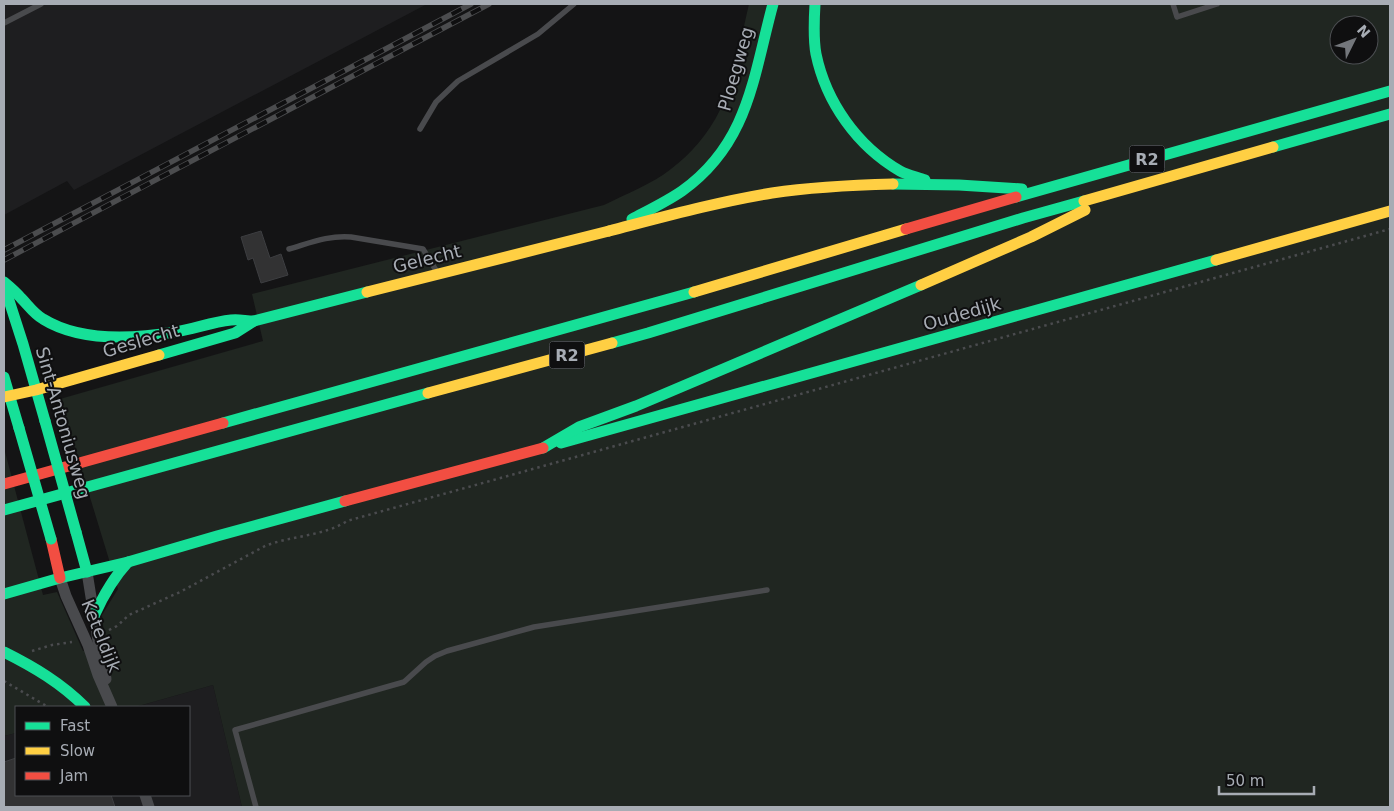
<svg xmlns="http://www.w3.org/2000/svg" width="1394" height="811" viewBox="0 0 1394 811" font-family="'DejaVu Sans',sans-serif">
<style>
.built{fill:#1e1e20}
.green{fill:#202621;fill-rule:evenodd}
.building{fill:#323233;stroke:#3d3e41}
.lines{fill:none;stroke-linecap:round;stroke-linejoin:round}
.path{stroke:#4a4b4e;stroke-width:2.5;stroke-dasharray:2.5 4;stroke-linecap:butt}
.lane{stroke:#494a4d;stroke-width:5.5}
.street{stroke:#494a4d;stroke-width:11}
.fast{stroke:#16e098;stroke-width:11}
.slow{stroke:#ffcf43;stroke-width:11}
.jam{stroke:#f24e42;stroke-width:11}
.rail-casing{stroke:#4b4c4e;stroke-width:5.5}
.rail{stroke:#0f0f10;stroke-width:4;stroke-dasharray:11;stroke-linecap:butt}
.fast-bridge{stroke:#16e098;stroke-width:11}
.labels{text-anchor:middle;stroke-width:4;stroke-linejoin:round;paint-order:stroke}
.shield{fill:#0f0f10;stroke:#797d83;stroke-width:1}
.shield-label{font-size:16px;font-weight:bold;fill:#a7acb4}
.street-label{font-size:18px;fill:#a7acb4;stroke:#0f0f10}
</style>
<rect width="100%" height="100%" fill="#141415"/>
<g class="built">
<polygon points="4,4 427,4 74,190 67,181 4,215"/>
<polygon points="213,685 242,807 4,807 4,736 16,733 16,795 189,795 189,707 135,707"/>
</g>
<path class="green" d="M749 4H1390V807H242L213 685 135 707H16V733L4 736V448L43 595 57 592 83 651 105 644 102 615 118 589 60 399 263 341 252 294 604 205C626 194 652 184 671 169 691 154 709 133 720 110 734 79 741 38 749 4ZM1339 25H1369V55H1339Z"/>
<g class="building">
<polygon points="261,231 270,258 281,254 288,275 261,283 253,258 248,260 241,237"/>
<polygon points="16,758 16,795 111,795 115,807 4,807 4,762"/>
</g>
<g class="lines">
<g class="path">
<path d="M109 630 117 626 129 615 180 592 265 546C289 536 325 536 347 521L1390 229"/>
<polyline points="32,651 52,645 72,642"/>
<polyline points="4,681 48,707"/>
</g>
<g class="lane">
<polyline points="1173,4 1177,17 1217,4"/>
<polyline points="4,23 41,4"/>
<polyline points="420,129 436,102 458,81 538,34 574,4"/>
<path d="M289 249C310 243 329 235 351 237L423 249 437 272"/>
<polyline points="256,807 235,730 404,682 426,662 435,656 447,651 534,627 767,590"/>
</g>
<g class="street">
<polyline points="87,572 98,641 106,679"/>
<polyline points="60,578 66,596 88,645 98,675 112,707"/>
<polyline points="145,795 149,807"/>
</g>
<g class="fast">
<path d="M815 4C814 21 813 38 816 54 826 102 857 146 900 171 907 175 917 177 925 180"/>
<polyline points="1273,147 1390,114"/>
<polyline points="893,184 959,185 1022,189"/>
<polyline points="1016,197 1390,91"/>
<path d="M632 219C649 210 666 202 682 191 749 143 753 77 773 4"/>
<path d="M4 282C10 287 16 292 21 298 28 305 34 314 43 319 80 342 133 339 175 332 194 329 212 322 231 320 239 319 246 321 254 321L367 292"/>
<polyline points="4,285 23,344 45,421"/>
<polyline points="612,343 648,333 1023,218 1084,201"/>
<polyline points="159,355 235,333 254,321"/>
<polyline points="4,377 19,428"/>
<polyline points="223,423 694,292"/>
<polyline points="561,443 1216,260"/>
<polyline points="543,448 579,427 636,406 921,285"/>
<polyline points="4,510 428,393"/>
<polyline points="76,532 87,572"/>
<polyline points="4,594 60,578 128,562 217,536 345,501"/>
<path d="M94 616C103 596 113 578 128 562"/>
<path d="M4 652C34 667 61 683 85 707"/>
</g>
<g class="slow">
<polyline points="1084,201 1273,147"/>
<path d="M609 231C663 217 717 202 772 193 812 187 853 185 893 184"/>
<polyline points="1216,260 1390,211"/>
<polyline points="921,285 1031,237 1085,210"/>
<polyline points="367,292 609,231"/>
<polyline points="694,292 906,229"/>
<polyline points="428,393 612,343"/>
<polyline points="4,397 36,390 159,355"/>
</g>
<g class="jam">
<polyline points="906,229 1016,197"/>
<polyline points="4,484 223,423"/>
<polyline points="345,501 543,448"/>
<polyline points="51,539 60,578"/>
</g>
<defs>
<g id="rail">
<polyline points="4,250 471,4"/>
<polyline points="4,260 489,4"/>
</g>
</defs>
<use href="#rail" class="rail-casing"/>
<use href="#rail" class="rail"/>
<g class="fast-bridge">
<polyline points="45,421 76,532"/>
<polyline points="19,428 51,539"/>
</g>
</g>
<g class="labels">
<g class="shield">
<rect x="1129.5" y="145.5" width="35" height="27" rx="4"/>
<rect x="549.5" y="341.5" width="35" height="27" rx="4"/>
</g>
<g class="shield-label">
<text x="1147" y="165">R2</text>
<text x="567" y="361">R2</text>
</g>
<g class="street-label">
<text transform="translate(736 69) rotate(-74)" y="6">Ploegweg</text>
<text transform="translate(427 259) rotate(-14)" y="6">Gelecht</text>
<text transform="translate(962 314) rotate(-16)" y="6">Oudedijk</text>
<text transform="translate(141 341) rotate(-16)" y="6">Geslecht</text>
<text transform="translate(63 423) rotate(74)" y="6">Sint-Antoniusweg</text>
<text transform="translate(101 636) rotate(68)" y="6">Keteldijk</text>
</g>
</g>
<rect width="1394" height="811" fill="none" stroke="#a7acb4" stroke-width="10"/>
<rect x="15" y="706" width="175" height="90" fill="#0f0f10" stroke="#4c4e52"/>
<rect x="25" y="722" width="25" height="8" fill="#16e098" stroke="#4c4e52"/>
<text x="60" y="731" font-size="15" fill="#a7acb4">Fast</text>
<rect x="25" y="747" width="25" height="8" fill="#ffcf43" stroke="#4c4e52"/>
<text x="60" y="756" font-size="15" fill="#a7acb4">Slow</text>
<rect x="25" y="772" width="25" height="8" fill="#f24e42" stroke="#4c4e52"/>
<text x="60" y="781" font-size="15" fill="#a7acb4">Jam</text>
<g transform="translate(1354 40) rotate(48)"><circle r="24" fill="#0f0f10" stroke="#4c4e52"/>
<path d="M0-4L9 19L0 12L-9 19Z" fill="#74777c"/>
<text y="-8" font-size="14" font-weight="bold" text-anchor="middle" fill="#a7acb4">N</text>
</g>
<path d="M1219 786v8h95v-8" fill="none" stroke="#a7acb4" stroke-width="2.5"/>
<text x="1226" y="786" font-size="15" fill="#a7acb4" stroke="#0f0f10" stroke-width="4" paint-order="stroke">50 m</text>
</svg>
